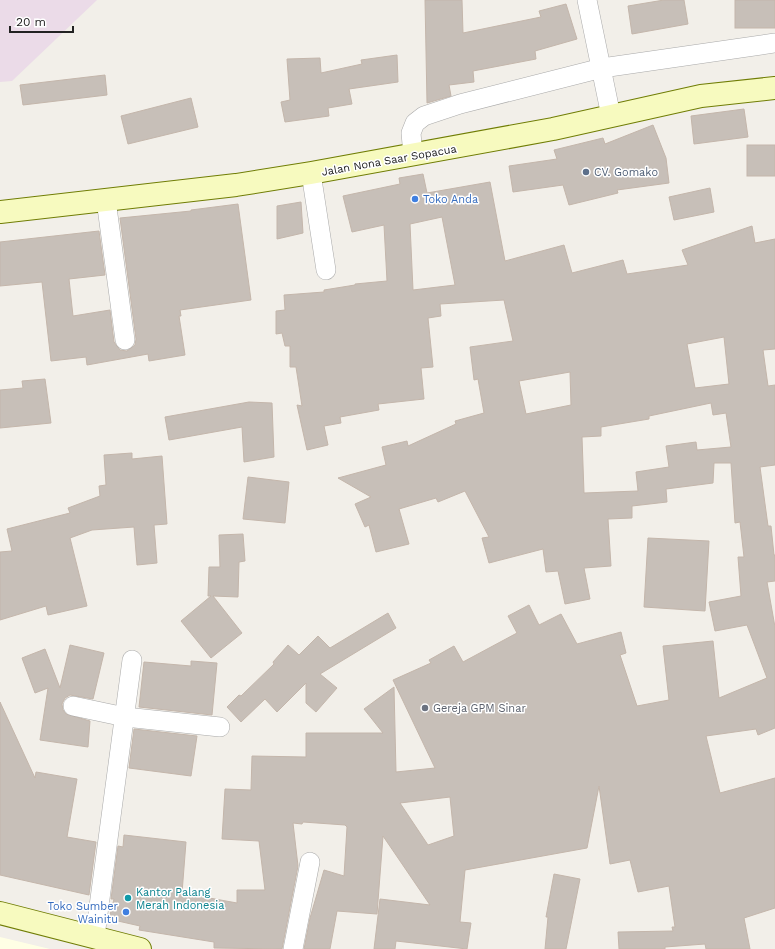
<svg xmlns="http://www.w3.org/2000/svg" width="775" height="949" viewBox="0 0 775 949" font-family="'Work Sans',sans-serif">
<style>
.industrial{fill:#ebdbe8}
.education{fill:#ffffe5}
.building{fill:#c7bfb8;stroke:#c4b6ab;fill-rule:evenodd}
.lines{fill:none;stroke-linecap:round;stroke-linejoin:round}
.street-casing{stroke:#a9a9a9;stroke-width:20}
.secondary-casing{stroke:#707d05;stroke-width:24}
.street{stroke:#fff;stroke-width:19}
.secondary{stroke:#f7fabf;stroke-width:22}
.service-dot{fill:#5c6f8a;stroke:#fff;stroke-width:1.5}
.shop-dot{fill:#3f7fe0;stroke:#fff;stroke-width:1.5}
.worship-dot{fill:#6b7280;stroke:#fff;stroke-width:1.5}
.culture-dot{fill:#0f9aa8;stroke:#fff;stroke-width:1.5}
.labels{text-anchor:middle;stroke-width:3;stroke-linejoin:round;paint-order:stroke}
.street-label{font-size:11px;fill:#222;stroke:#fff}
.service-label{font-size:11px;fill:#4e5e75;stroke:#fff;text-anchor:start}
.shop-label{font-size:11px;fill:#366cbe;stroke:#fff;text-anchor:start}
.worship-label{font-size:11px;fill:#5b616d;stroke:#fff;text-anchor:start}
.culture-label{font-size:11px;fill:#0d838f;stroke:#fff;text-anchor:start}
</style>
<rect width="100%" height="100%" fill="#f2efe9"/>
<polygon class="industrial" points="0,0 97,0 12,81 0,82"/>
<polygon class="education" points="0,937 50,949 0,949"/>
<g class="building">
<polygon points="425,0 462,0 463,33 541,17 539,11 566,4 577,39 535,51 536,59 473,71 474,82 449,85 451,96 427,103"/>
<polygon points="664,0 684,0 688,24 632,34 628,6"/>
<rect x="735" y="0" width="40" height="28"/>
<polygon points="397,55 398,82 349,89 352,104 328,108 329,116 285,122 281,102 290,100 287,59 320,58 321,73 362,64 361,60"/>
<polygon points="105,75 107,95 23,105 20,85"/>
<polygon points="191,98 198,127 128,144 121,116"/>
<polygon points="744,109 748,137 694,144 691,116"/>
<polygon points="653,125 666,158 669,183 617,190 618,193 569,205 563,185 513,192 509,166 557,159 554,150 603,138 605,144"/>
<rect x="747" y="145" width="28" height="31"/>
<path d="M423 174 427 193 490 182 505 261 564 245 572 273 623 260 627 274 688 265 682 250 752 226 755 243 775 239V349L763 350 768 386 775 385V465L760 467 768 526H771L774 555H775V581L767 582 775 627V728L758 735 756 729 706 736 720 793 775 778V908L744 918 750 949H706L705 944 665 947V949H619L618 932 673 931 672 927H675L669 886 638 892 630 860 610 864 599 786 587 848 465 870 460 922 471 923 467 949 396 941 395 949H374L380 899 430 905 383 836 377 914 337 911 330 949H304L310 918 324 870 344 876 347 827 345 825 303 822 302 824 293 823 298 866 282 949 214 948V942L139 930 140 926 109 919 114 899H111L118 846 123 847 124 835 186 842 182 893 237 903V890H265L259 841 222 839 225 789 251 790 252 756 306 757V733H383L364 709 394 687 396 772 435 768 393 680 431 663 429 660 454 646 463 662 517 633 508 616 529 605 539 625 561 614 577 644 621 632 626 653 620 655 637 706 669 700 663 646 713 641 719 698 767 678 747 625 715 631 709 602 741 596 738 557H744L740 522 735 523 731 463H714L713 483 666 489 667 502 632 506V518L608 519 611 566 584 568 590 599 565 604 558 571 546 572 543 549 489 563 482 538 489 537 465 491 438 502 436 498 399 509 409 544 376 552 369 525 365 527 355 504 371 497 338 478 386 465 382 447 407 441 408 446 456 424 455 421 484 413 478 379 474 380 470 347 513 341 504 300 440 304 441 316 428 318 433 367 421 368 424 399 378 404 379 410 340 417 341 423 324 426 328 445 307 450 297 405 302 406 296 367H290V346H285L282 333 276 334V311L285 310 284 295 324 292V290L355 285V284L387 281 384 225 352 232 343 196 400 184 399 178ZM442 217 455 285 413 290 410 224ZM724 337 729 384 695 388 687 344ZM570 372 571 405 526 414 519 381ZM711 403 713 415 726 413 731 447 697 450 696 442 666 446 669 467 636 472 638 491 584 493 582 437 601 436V427L649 419V416ZM450 797 454 836 428 845 400 803Z"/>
<polygon points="710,188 714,212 674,220 669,197"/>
<polygon points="301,202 303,233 277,239 277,206"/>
<polygon points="238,204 251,300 180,310 181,316 179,316 185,355 149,361 148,354 87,365 86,357 51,361 42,282 0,286 0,242 99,231 105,275 69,279 73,316 110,310 114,342 120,350 127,351 135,345 136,339 120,218 191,211 191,210"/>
<polygon points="45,379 51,423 0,428 0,390 23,388 22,381"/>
<polygon points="249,402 272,403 274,457 244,462 242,427 169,440 165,417"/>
<polygon points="132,453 132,459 162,456 167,524 154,525 157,563 137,565 134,527 92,530 70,538 87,606 48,615 46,606 0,620 0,552 12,551 7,529 70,513 68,508 100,496 99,486 106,485 104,455"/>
<polygon points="248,477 289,482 285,523 243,519"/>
<polygon points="243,534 245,561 239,562 238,597 213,596 242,633 211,658 181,621 211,596 208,596 209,567 220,567 219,535"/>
<polygon points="648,538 709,541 705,611 644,607"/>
<polygon points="388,613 396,628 320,674 337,688 316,712 306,703 306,683 277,712 265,699 241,722 227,707 239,695 241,696 274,664 273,662 288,645 299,655 318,636 330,648"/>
<polygon points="70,645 104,653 93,699 70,695 65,698 62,704 63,710 66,714 90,721 88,747 40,740 48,688 35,693 22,658 45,649 60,688"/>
<polygon points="191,661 217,663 212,715 139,707 144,662 191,666"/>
<polygon points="0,702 35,778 36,772 77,779 67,837 96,842 89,895 0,875"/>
<polygon points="134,729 197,736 191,776 129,768"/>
<polygon points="554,874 580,879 566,949 545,949 548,917 546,917"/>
</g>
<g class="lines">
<defs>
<g id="street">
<polyline points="587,0 611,116"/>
<polyline points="413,155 411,133 415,123 424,116 460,104 602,68 775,43"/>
<polyline points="311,173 326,270"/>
<polyline points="106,200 125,340"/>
<polyline points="73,706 125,717 220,727"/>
<polyline points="95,936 132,660"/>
<polyline points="293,949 310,862"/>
</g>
<g id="secondary">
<polyline points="0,212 236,185 311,173 553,129 701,96 775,88"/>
<polyline points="0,913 140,949"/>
</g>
</defs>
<use href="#street" class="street-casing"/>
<use href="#secondary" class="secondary-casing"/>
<use href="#street" class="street"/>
<use href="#secondary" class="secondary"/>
</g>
<circle class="service-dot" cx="586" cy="172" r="4"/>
<g class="shop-dot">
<circle cx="415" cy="199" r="4"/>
<circle cx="126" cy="912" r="4"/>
</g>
<circle class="worship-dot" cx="425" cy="708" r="4"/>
<circle class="culture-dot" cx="128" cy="898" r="4"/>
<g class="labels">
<g class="street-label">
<text transform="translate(389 160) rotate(-10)" y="4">Jalan Nona Saar Sopacua</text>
</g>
<g class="service-label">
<text x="594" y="176">CV. Gomako</text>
</g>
<g class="shop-label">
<text x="423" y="203">Toko Anda</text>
<text x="118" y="910" text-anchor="end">Toko Sumber<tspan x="118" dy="13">Wainitu</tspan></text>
</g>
<g class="worship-label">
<text x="433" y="712">Gereja GPM Sinar</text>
</g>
<g class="culture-label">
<text x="136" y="896">Kantor Palang<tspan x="136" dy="13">Merah Indonesia</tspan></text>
</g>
</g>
<path d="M10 26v6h63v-6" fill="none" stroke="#222222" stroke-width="2"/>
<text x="16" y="26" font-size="12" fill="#222222" stroke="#ffffff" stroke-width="3" paint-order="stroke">20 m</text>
</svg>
